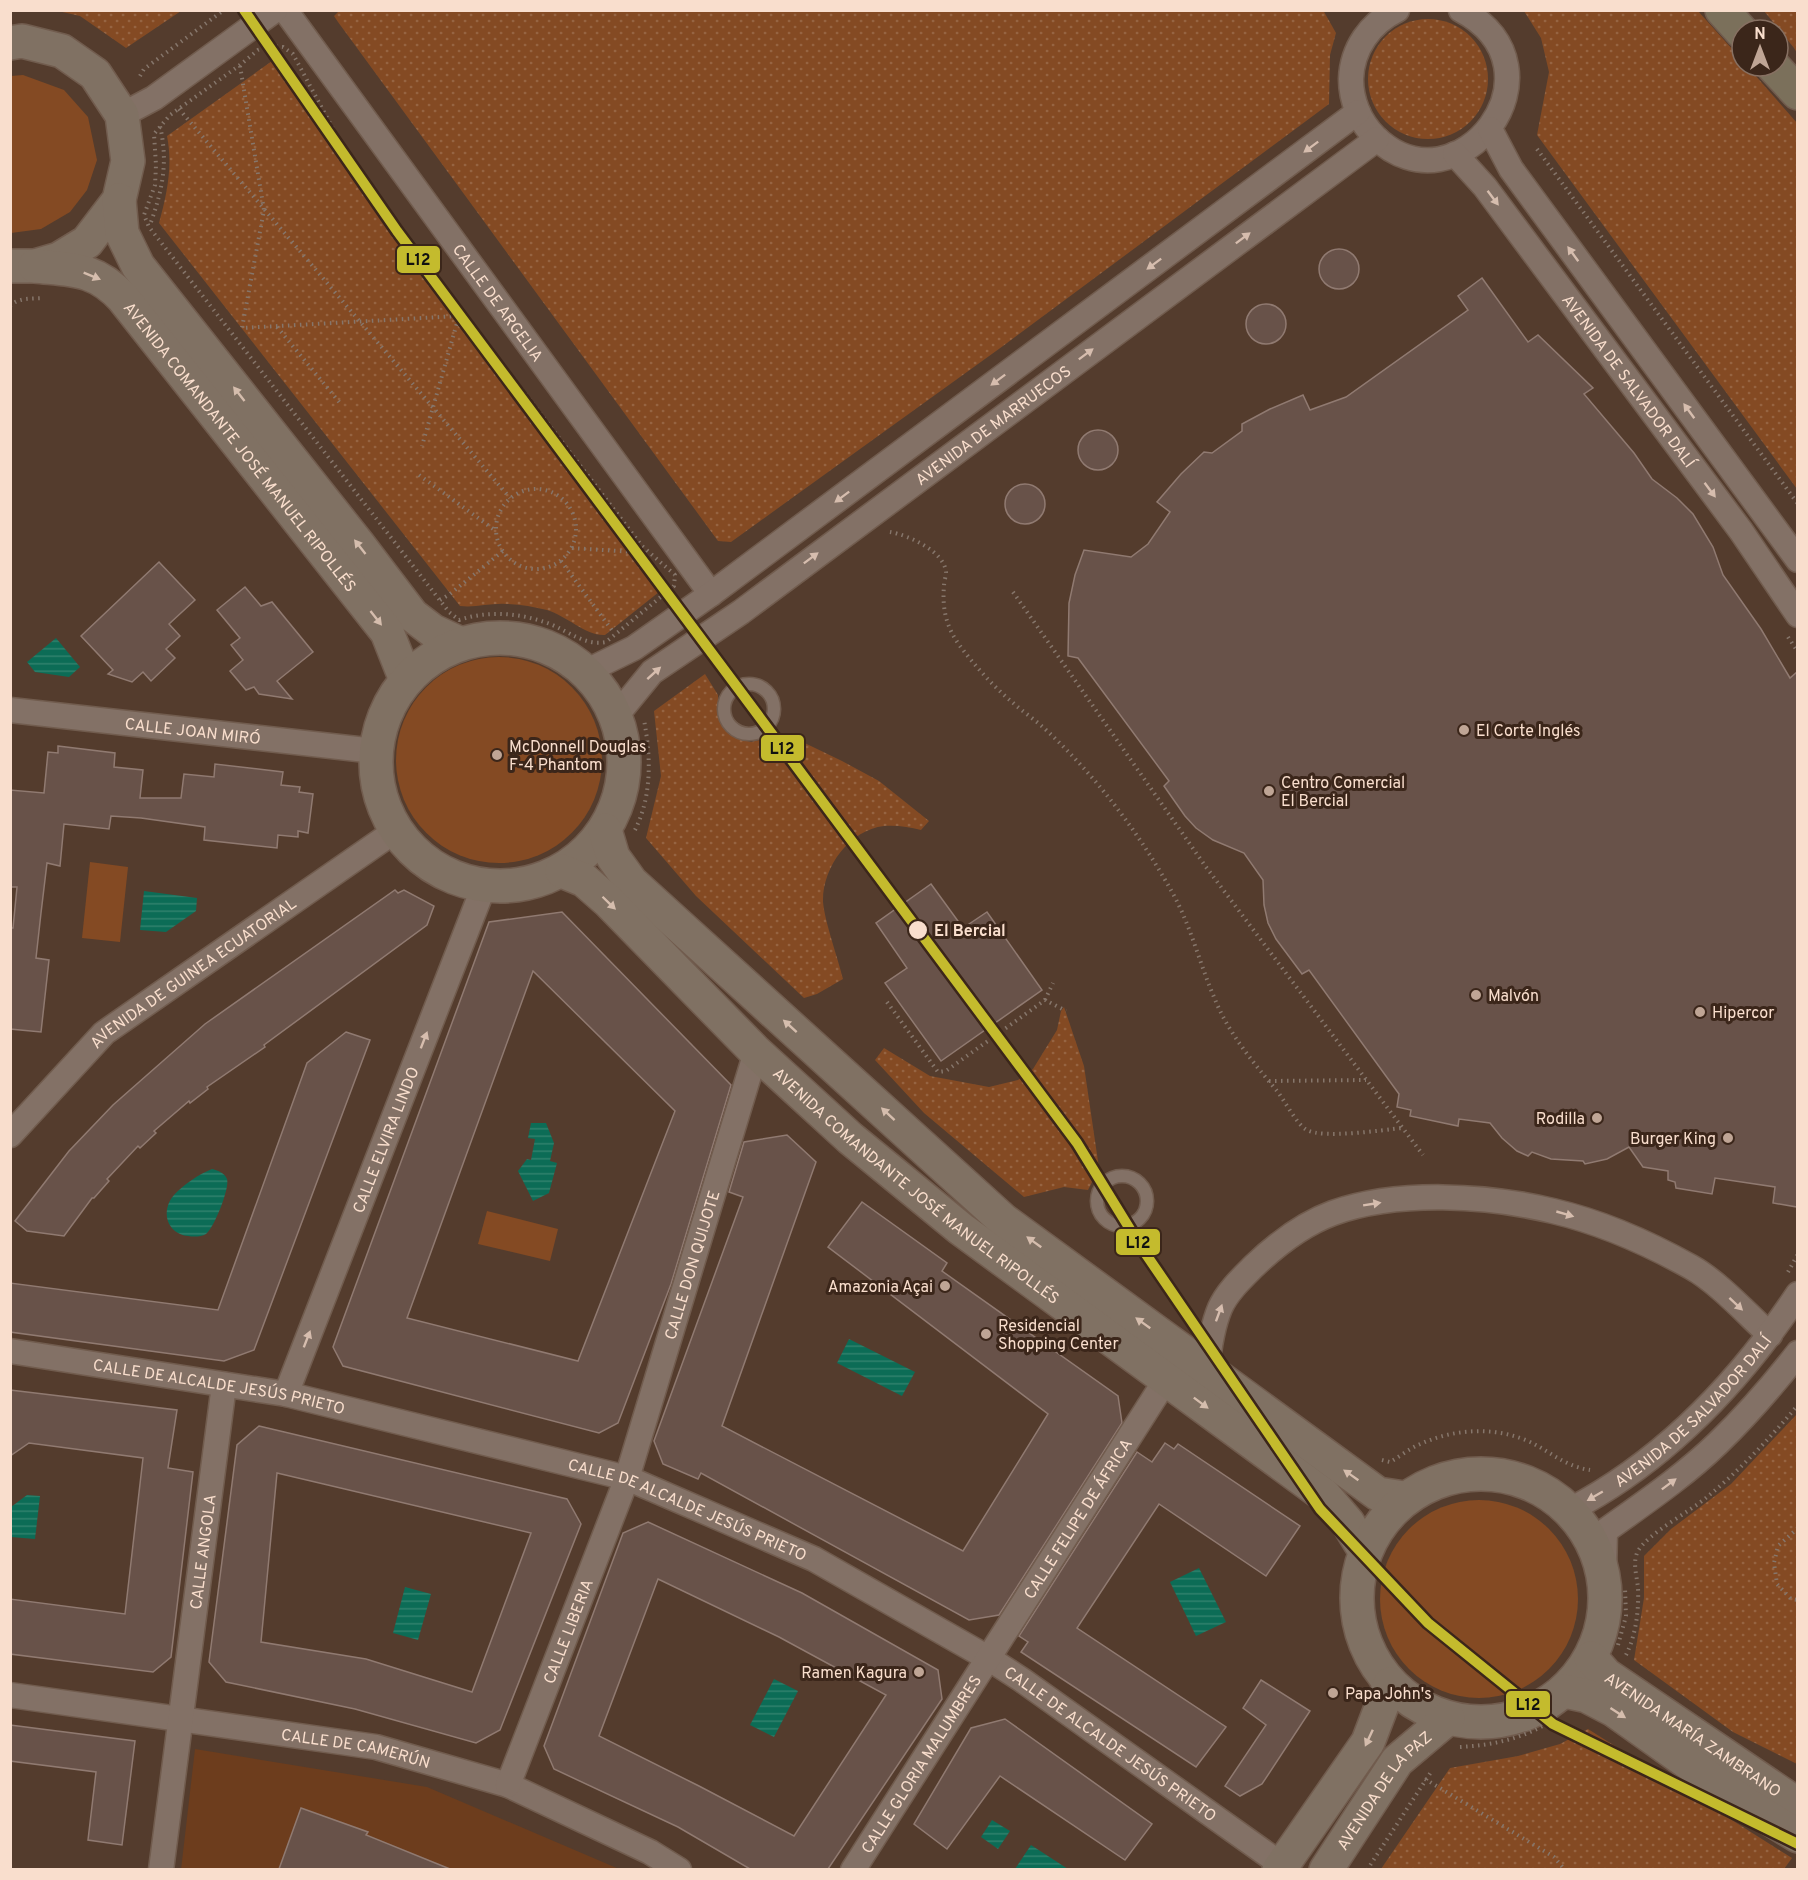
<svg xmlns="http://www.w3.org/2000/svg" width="1808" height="1880" viewBox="0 0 1808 1880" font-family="Overpass,sans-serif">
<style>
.built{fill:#6d3d1d}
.grass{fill:url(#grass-dots)}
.garden{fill:#844a23}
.water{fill:url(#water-rules)}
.building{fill:#685249;stroke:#907a71;stroke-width:1.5;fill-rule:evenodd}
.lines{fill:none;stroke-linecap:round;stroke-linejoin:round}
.lane-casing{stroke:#715c4e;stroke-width:15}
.street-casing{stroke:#715c4e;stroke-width:27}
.secondary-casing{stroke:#715c4e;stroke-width:36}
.highway-casing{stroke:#715c4e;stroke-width:36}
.path{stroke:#86766b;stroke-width:4;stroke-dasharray:1.5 4.5;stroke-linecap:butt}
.lane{stroke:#837166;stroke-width:12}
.street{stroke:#837166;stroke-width:24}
.secondary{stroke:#807163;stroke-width:33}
.highway{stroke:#7b705b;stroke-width:33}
.metro-1-casing{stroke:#3b261a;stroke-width:15}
.metro-1{stroke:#c4bb2d;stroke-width:10}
.oneway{fill:#d6bdae}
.oneway2{fill:#d5bdad}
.poi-dot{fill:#bfa595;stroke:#3b261a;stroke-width:2}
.stop-dot{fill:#f9decd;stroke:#3b261a;stroke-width:2}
.labels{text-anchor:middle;stroke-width:6;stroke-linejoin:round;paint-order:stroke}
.street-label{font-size:16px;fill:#f9decd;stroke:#3b261a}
.poi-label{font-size:16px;fill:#f9decd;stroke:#3b261a;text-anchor:start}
.stop-label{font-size:16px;font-weight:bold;fill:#f9decd;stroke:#3b261a;text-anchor:start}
.line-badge{stroke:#3b261a;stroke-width:2}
.pale-badge-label{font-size:16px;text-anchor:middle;font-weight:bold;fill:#111}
</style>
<defs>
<pattern id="grass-dots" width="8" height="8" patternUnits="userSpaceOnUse" patternTransform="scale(1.5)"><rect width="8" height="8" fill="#844a23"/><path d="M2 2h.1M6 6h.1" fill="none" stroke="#966442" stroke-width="1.8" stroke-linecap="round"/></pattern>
<pattern id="water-rules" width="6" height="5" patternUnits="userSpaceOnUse" patternTransform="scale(1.5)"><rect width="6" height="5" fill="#0c6c56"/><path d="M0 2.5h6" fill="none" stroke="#30816d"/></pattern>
</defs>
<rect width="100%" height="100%" fill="#543c2d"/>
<polygon class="built" points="195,1749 427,1787 619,1869 181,1870"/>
<g class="grass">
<polygon points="340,10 1323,10 1336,33 1330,55 1329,104 1003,346 731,542 718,541 338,22 334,16"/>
<polygon points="58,11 181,11 126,48 80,16"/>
<polygon points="1524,11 1698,11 1742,60 1742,66 1747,66 1797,123 1797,489 1537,135 1549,72 1541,38"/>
<polygon points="1764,11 1797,11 1797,53 1794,48"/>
<circle cx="1428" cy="79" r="60"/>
<path d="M272 61 279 63 383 213 659 592 605 635C586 636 567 616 547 610 534 607 520 604 506 604 490 603 475 608 460 606L159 223C167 194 173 166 167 136Z"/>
<path d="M705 674 718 695V718L736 738 751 742 786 734 842 761 879 781 929 821 921 830C909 827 897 825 884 826 849 830 822 868 823 902 825 923 838 958 843 979L817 994 804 998 696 896 646 838 661 776 654 711Z"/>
<polygon points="1064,1007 1084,1066 1099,1168 1088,1190 1064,1187 1024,1197 924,1113 875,1060 884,1048 930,1076 989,1087 1018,1080 1033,1069 1057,1030 1061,1011"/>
<polygon points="1797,1414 1797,1764 1733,1732 1634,1660 1644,1598 1644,1556 1671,1529 1731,1484"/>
<polygon points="1588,1729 1792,1858 1784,1869 1381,1869 1450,1768 1518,1756 1560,1744"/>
</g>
<g class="garden">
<polygon points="23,75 64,90 88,117 97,160 87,190 70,212 41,229 11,233 11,76"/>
<circle cx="499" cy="760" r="103"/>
<polygon points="90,862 128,867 120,942 82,938"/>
<polygon points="487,1211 558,1229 550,1261 478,1244"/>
<circle cx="1479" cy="1599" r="99"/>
</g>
<g class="water">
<polygon points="56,638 80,667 69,677 35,672 27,662"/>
<polygon points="144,891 197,898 196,911 166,932 140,930"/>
<polygon points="531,1123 546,1123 554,1143 550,1161 557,1163 549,1193 533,1201 518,1171 527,1159 531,1160 535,1139 528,1138"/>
<path d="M212 1169C217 1170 225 1173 227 1179 230 1188 214 1228 206 1234 201 1237 194 1237 188 1236 167 1234 160 1211 174 1195 183 1185 199 1174 212 1169Z"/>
<polygon points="849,1339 915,1372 902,1396 837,1363"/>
<polygon points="27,1495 40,1496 35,1539 11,1537 11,1507"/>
<polygon points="1199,1568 1226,1622 1196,1636 1170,1582"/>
<polygon points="405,1587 431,1594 418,1640 393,1633"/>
<polygon points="774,1679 798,1691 774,1737 750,1725"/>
<polygon points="992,1820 1010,1831 998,1849 981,1837"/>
<polygon points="1031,1845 1068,1869 1015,1869"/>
</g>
<g class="building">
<circle cx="1339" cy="269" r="20"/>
<polygon points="1482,278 1528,342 1538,335 1593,388 1584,394 1634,453 1652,479 1677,498 1693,514 1713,547 1723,575 1761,629 1790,678 1797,672 1797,1207 1773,1203 1775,1187 1715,1178 1712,1194 1676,1188 1675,1182 1668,1180 1668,1171 1643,1167 1629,1147 1607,1159 1585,1164 1583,1161 1551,1159 1532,1152 1528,1156 1517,1151 1502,1138 1490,1123 1459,1119 1458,1126 1410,1116 1411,1110 1397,1107 1399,1094 1309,970 1302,974 1276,939 1268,923 1264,905 1263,880 1244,853 1213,840 1196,828 1185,816 1164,786 1169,781 1078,658 1068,656 1069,603 1075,575 1084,550 1131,557 1148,544 1170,512 1157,502 1181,474 1204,452 1212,453 1242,431 1242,424 1270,409 1303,395 1310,410 1346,397 1468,310 1458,296"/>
<circle cx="1266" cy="324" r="20"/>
<circle cx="1098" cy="450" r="20"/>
<circle cx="1025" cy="504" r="20"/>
<polygon points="159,562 195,600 169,624 180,636 166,649 175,658 151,681 143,672 132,682 108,674 113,670 81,636"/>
<polygon points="245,587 261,606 272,602 313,652 277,681 292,699 259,694 254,687 246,690 230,671 243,660 231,645 240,638 217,610"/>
<polygon points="58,746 115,753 114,767 143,770 140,798 181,798 184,774 214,777 215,764 283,772 281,785 300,787 299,792 313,794 308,833 298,831 298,837 278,835 277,848 204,840 205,827 141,818 111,816 109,829 64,824 60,866 47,863 41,913 36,958 49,960 41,1032 10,1029 10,928 13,928 17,887 10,887 10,790 44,793 48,752 58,753"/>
<polygon points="931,884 963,928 987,912 1042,990 941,1061 885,983 907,968 876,923"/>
<polygon points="395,890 398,893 404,890 434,906 427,925 264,1045 265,1047 207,1087 208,1089 190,1103 189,1101 154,1131 156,1133 140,1148 138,1146 107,1179 109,1181 94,1198 92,1198 64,1236 27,1231 15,1221 69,1151 113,1105 205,1024"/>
<path d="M562 912 731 1085 671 1284 618 1423 599 1433 343 1366 333 1347 489 922ZM533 971 675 1111 578 1361 407 1318Z"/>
<polygon points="346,1032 370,1040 254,1350 224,1361 10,1332 10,1283 218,1310 307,1063"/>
<polygon points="787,1135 816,1162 722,1426 963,1551 1048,1414 828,1247 862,1202 947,1263 942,1271 1118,1396 1122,1423 999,1615 969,1620 701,1473 698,1479 663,1464 654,1441 743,1197 729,1192 744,1142"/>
<polygon points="10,1390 177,1410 168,1468 193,1472 171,1657 153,1672 10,1654 10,1599 125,1614 143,1458 29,1443 10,1456"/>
<path d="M259 1426 567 1499 581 1524 500 1730 476 1743 355 1709 226 1682 209 1662 237 1445ZM277 1473 531 1533 472 1692 366 1659 261 1642Z"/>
<polygon points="1165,1443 1174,1449 1178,1444 1300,1526 1266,1576 1159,1504 1077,1628 1226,1727 1196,1767 1021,1652 1028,1642 1019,1636 1137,1452 1152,1462"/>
<path d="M648 1522 802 1593 938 1670 942 1699 828 1869H750L678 1827 554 1769 544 1746 623 1533ZM658 1579 779 1637 886 1695 794 1836 699 1786 599 1736Z"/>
<polygon points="1261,1680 1310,1711 1262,1784 1240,1796 1225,1786 1266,1725 1243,1708"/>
<polygon points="1005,1719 1152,1824 1125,1860 1000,1776 947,1849 914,1824 971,1728"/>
<polygon points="10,1725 135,1741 122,1845 88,1840 96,1772 10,1761"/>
<polygon points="301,1808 368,1832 366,1835 450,1869 279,1869"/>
</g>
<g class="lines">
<defs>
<g id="lane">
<circle cx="749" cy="709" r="25"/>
<circle cx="1122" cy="1201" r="25"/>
</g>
<g id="street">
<path id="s1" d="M285 10 711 594"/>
<path d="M1397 10C1370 23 1352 49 1351 79 1351 101 1360 122 1375 137 1458 217 1572 69 1461 10"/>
<polyline points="122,115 154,98 275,10"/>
<polyline points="1490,129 1511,169 1798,560"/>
<path id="s2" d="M1455 154 1485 187 1741 531 1798 615"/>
<polyline points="585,672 634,648 711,594 1358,112"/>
<path id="s3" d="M10 710 375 751"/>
<path id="s4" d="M616 716 652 672 741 612 1377 139"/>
<path id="s5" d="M10 1135 104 1033 395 831"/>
<path id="s6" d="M10 1351 286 1394 627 1478 814 1559 988 1658 1022 1680 1282 1865"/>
<path d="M1207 1369C1209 1349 1212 1327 1220 1308 1227 1292 1242 1278 1254 1266 1277 1244 1303 1224 1333 1213 1398 1190 1487 1195 1553 1211 1600 1222 1648 1243 1691 1267 1718 1282 1747 1314 1770 1335"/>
<path id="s7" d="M286 1394 484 886"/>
<path id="s8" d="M1570 1510C1664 1461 1740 1381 1798 1294"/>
<path d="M1604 1574 1605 1531C1644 1503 1684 1476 1718 1443 1747 1415 1773 1385 1798 1353"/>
<path id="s9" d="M10 1695 376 1747 508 1785 650 1852 679 1870"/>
<path id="s10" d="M508 1785 627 1478 756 1052"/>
<path id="s11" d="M161 1870 224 1385"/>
<path id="s12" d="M853 1870 1167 1378"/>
</g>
<g id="secondary">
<polyline points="10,43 22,41 62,51 95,74 122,115 128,161 119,200 87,242 59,259 35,266 10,266"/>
<polyline points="119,200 122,233 138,266 358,544 412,615 433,631 461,644"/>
<path id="s13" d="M35 266C74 270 95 268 123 298L387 632 406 680"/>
<circle cx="500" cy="762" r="124"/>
<polyline points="605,830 613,857 631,882 1003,1220 1378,1494 1404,1498"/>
<path id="s14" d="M562 871 584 880 608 901 756 1052 850 1138 961 1229 1324 1495 1348 1523 1365 1551"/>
<circle cx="1481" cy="1598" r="124"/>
<path id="s15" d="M1591 1658 1606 1675 1798 1805"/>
<polyline points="1564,1691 1587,1696 1614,1710 1746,1804 1798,1836"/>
<polyline points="1279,1870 1368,1742 1390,1684"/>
<path id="s16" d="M1326 1870 1397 1761 1448 1718"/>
</g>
<g id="highway">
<polyline points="1722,10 1742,32"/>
<polyline points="1773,66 1798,93"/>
</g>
</defs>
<use href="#lane" class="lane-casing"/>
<use href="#street" class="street-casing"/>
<use href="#secondary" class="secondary-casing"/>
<use href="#highway" class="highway-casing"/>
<g class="path">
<path d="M270 46 283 47 293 54 338 138 407 240 642 546 675 575 674 586 606 642C585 646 570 632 550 624 521 613 489 610 459 620L449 612 149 227 144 215 155 185 156 165 154 134 170 115 240 65 258 50Z"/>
<polyline points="240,66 264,210 242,328 459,316 422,446"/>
<polyline points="140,76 144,69 224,10"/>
<polyline points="179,109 510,498"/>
<polyline points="1537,149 1798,504"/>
<path d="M151 222C163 188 168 161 160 126"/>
<path d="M10 306C19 297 32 299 44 298"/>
<polyline points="277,327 340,403"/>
<polyline points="419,475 496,531"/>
<circle cx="536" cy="529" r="40"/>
<path d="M890 532C908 535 944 551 946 572 946 576 944 582 944 586 942 608 946 627 960 646 975 666 993 686 1012 702 1022 711 1034 719 1044 728 1095 775 1138 831 1172 892 1191 926 1199 962 1214 997 1228 1033 1253 1062 1277 1091 1285 1101 1297 1125 1307 1130 1323 1139 1382 1130 1402 1128"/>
<polyline points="572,548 649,553"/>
<polyline points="561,561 614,633"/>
<polyline points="1013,592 1206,867 1423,1155"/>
<polyline points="440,600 450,594 503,551"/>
<polyline points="1788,637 1798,652"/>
<path d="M635 830C652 796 651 757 644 720"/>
<polyline points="1045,1000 1053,983"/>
<polyline points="887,1002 938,1072 946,1071 1045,1000 1066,1011"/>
<polyline points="1269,1081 1366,1080"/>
<polyline points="1788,1272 1798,1254"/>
<path d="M1382 1460 1390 1462C1399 1457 1409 1449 1418 1445 1450 1430 1489 1426 1523 1439 1547 1448 1562 1466 1590 1470"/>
<polyline points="1798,1528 1778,1546 1774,1563 1777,1584 1791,1599 1798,1600"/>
<polyline points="1618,1645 1626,1616 1625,1588"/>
<path d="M1626 1655C1636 1635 1639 1610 1638 1588 1637 1576 1632 1562 1638 1551 1647 1534 1691 1511 1707 1497 1740 1470 1770 1438 1798 1405"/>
<path d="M1460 1747C1495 1745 1527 1738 1557 1717"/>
<polyline points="1425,1779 1554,1857 1565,1870"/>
<polyline points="1367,1870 1431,1772"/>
</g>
<use href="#lane" class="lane"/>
<use href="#street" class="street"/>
<use href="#secondary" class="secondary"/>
<use href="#highway" class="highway"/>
<defs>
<polyline id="metro-1" points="244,10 397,231 1077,1143 1141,1247 1320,1509 1428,1623 1553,1724 1798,1844"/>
</defs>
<use href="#metro-1" class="metro-1-casing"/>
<use href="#metro-1" class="metro-1"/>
</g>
<defs><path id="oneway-solid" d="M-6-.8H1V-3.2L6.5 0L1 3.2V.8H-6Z" transform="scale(1.5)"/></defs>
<g class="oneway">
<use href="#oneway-solid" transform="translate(1311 147) rotate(143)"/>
<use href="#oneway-solid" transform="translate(1493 198) rotate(53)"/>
<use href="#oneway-solid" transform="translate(1243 238) rotate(-37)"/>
<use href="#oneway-solid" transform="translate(1573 254) rotate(-126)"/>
<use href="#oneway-solid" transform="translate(1154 264) rotate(143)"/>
<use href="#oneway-solid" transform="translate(1086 354) rotate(-37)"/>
<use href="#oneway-solid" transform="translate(998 380) rotate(143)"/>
<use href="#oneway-solid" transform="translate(1689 411) rotate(-126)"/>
<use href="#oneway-solid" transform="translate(1710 490) rotate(53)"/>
<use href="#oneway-solid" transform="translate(842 497) rotate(143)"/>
<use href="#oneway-solid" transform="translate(811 558) rotate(-37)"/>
<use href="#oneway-solid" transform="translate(654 673) rotate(-42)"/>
<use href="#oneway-solid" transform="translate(424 1040) rotate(-69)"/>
<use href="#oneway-solid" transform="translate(1372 1204) rotate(-9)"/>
<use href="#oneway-solid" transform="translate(1565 1214) rotate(16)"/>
<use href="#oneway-solid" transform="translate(1736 1304) rotate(43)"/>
<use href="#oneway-solid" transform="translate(1219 1313) rotate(-70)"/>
<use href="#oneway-solid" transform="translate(307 1339) rotate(-69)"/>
<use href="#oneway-solid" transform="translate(1669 1484) rotate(-37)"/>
<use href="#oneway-solid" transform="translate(1595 1496) rotate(150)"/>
</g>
<g class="oneway2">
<use href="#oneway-solid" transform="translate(92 276) rotate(22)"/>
<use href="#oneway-solid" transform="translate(239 394) rotate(-128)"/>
<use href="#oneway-solid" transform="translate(360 547) rotate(-128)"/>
<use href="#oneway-solid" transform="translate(376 618) rotate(52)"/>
<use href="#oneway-solid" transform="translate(609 903) rotate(44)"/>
<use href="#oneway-solid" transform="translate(790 1026) rotate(-138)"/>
<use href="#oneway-solid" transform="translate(888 1114) rotate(-137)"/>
<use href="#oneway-solid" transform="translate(1034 1242) rotate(-144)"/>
<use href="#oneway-solid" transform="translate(1143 1323) rotate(-144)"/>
<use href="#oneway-solid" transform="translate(1201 1403) rotate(37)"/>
<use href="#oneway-solid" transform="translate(1351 1475) rotate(-145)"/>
<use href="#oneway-solid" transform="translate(1618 1713) rotate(33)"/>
<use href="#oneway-solid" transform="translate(1369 1738) rotate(115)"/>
</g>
<g class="poi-dot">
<circle cx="1464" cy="730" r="6"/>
<circle cx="497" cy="755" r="6"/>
<circle cx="1269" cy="791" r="6"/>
<circle cx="1476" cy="995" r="6"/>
<circle cx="1700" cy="1012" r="6"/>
<circle cx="1597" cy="1118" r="6"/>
<circle cx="1728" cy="1138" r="6"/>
<circle cx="945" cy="1286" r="6"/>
<circle cx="986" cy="1334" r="6"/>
<circle cx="919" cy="1672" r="6"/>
<circle cx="1333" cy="1693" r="6"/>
</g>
<circle class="stop-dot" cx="918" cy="930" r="10"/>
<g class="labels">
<g class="street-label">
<text dy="6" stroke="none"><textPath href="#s1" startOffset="362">CALLE DE ARGELIA</textPath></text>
<text dy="6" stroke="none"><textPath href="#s2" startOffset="286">AVENIDA DE SALVADOR DALÍ</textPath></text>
<text dy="6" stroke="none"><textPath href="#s4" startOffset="478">AVENIDA DE MARRUECOS</textPath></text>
<text dy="6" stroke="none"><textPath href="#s13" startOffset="286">AVENIDA COMANDANTE JOSÉ MANUEL RIPOLLÉS</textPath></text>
<text dy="6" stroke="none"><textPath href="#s3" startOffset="184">CALLE JOAN MIRÓ</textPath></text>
<text dy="6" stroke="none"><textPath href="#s5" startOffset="246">AVENIDA DE GUINEA ECUATORIAL</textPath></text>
<text dy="6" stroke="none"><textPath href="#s7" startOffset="273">CALLE ELVIRA LINDO</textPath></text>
<text dy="6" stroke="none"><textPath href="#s14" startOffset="476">AVENIDA COMANDANTE JOSÉ MANUEL RIPOLLÉS</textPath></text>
<text dy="6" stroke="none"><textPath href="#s10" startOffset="552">CALLE DON QUIJOTE</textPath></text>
<text dy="6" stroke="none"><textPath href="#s6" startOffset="212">CALLE DE ALCALDE JESÚS PRIETO</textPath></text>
<text dy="6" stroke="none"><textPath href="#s8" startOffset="159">AVENIDA DE SALVADOR DALÍ</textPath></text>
<text dy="6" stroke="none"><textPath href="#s6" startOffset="698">CALLE DE ALCALDE JESÚS PRIETO</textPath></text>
<text dy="6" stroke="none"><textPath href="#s12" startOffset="417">CALLE FELIPE DE ÁFRICA</textPath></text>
<text dy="6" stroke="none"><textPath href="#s11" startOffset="321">CALLE ANGOLA</textPath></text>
<text dy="6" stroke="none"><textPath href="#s10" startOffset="165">CALLE LIBERIA</textPath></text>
<text dy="6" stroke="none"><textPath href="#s15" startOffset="128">AVENIDA MARÍA ZAMBRANO</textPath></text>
<text dy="6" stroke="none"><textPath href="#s6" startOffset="1184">CALLE DE ALCALDE JESÚS PRIETO</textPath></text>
<text dy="6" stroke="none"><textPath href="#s9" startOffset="350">CALLE DE CAMERÚN</textPath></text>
<text dy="6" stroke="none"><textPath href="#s12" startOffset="126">CALLE GLORIA MALUMBRES</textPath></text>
<text dy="6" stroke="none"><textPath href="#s16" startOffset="99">AVENIDA DE LA PAZ</textPath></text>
</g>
<g class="poi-label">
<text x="1476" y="736">El Corte Inglés</text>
<text x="509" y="752">McDonnell Douglas<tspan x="509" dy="18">F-4 Phantom</tspan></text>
<text x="1281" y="788">Centro Comercial<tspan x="1281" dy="18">El Bercial</tspan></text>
<text x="1488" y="1001">Malvón</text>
<text x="1712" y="1018">Hipercor</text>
<text x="1585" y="1124" text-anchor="end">Rodilla</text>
<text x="1716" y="1144" text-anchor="end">Burger King</text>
<text x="933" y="1292" text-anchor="end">Amazonia Açai</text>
<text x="998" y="1331">Residencial<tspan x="998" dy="18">Shopping Center</tspan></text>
<text x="907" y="1678" text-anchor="end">Ramen Kagura</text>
<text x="1345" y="1699">Papa John's</text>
</g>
<g class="stop-label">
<text x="934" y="936">El Bercial</text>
</g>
</g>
<g class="line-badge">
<rect x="396" y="245" width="45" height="29" rx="6" fill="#c4bb2d"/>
<rect x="760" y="734" width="45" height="28" rx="6" fill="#c4bb2d"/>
<rect x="1115" y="1228" width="46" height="28" rx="6" fill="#c4bb2d"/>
<rect x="1505" y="1690" width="46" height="28" rx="6" fill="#c4bb2d"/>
</g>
<g class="pale-badge-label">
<text x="418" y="265">L12</text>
<text x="782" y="754">L12</text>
<text x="1138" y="1248">L12</text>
<text x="1528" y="1710">L12</text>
</g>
<rect width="1808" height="1880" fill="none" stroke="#f9decd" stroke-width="24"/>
<g transform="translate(1760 48)"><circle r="28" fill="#3b261a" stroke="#877062" stroke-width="1.5"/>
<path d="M0-4.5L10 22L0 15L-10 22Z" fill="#bfa595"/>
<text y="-9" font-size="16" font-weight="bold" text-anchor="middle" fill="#f9decd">N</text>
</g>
</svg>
